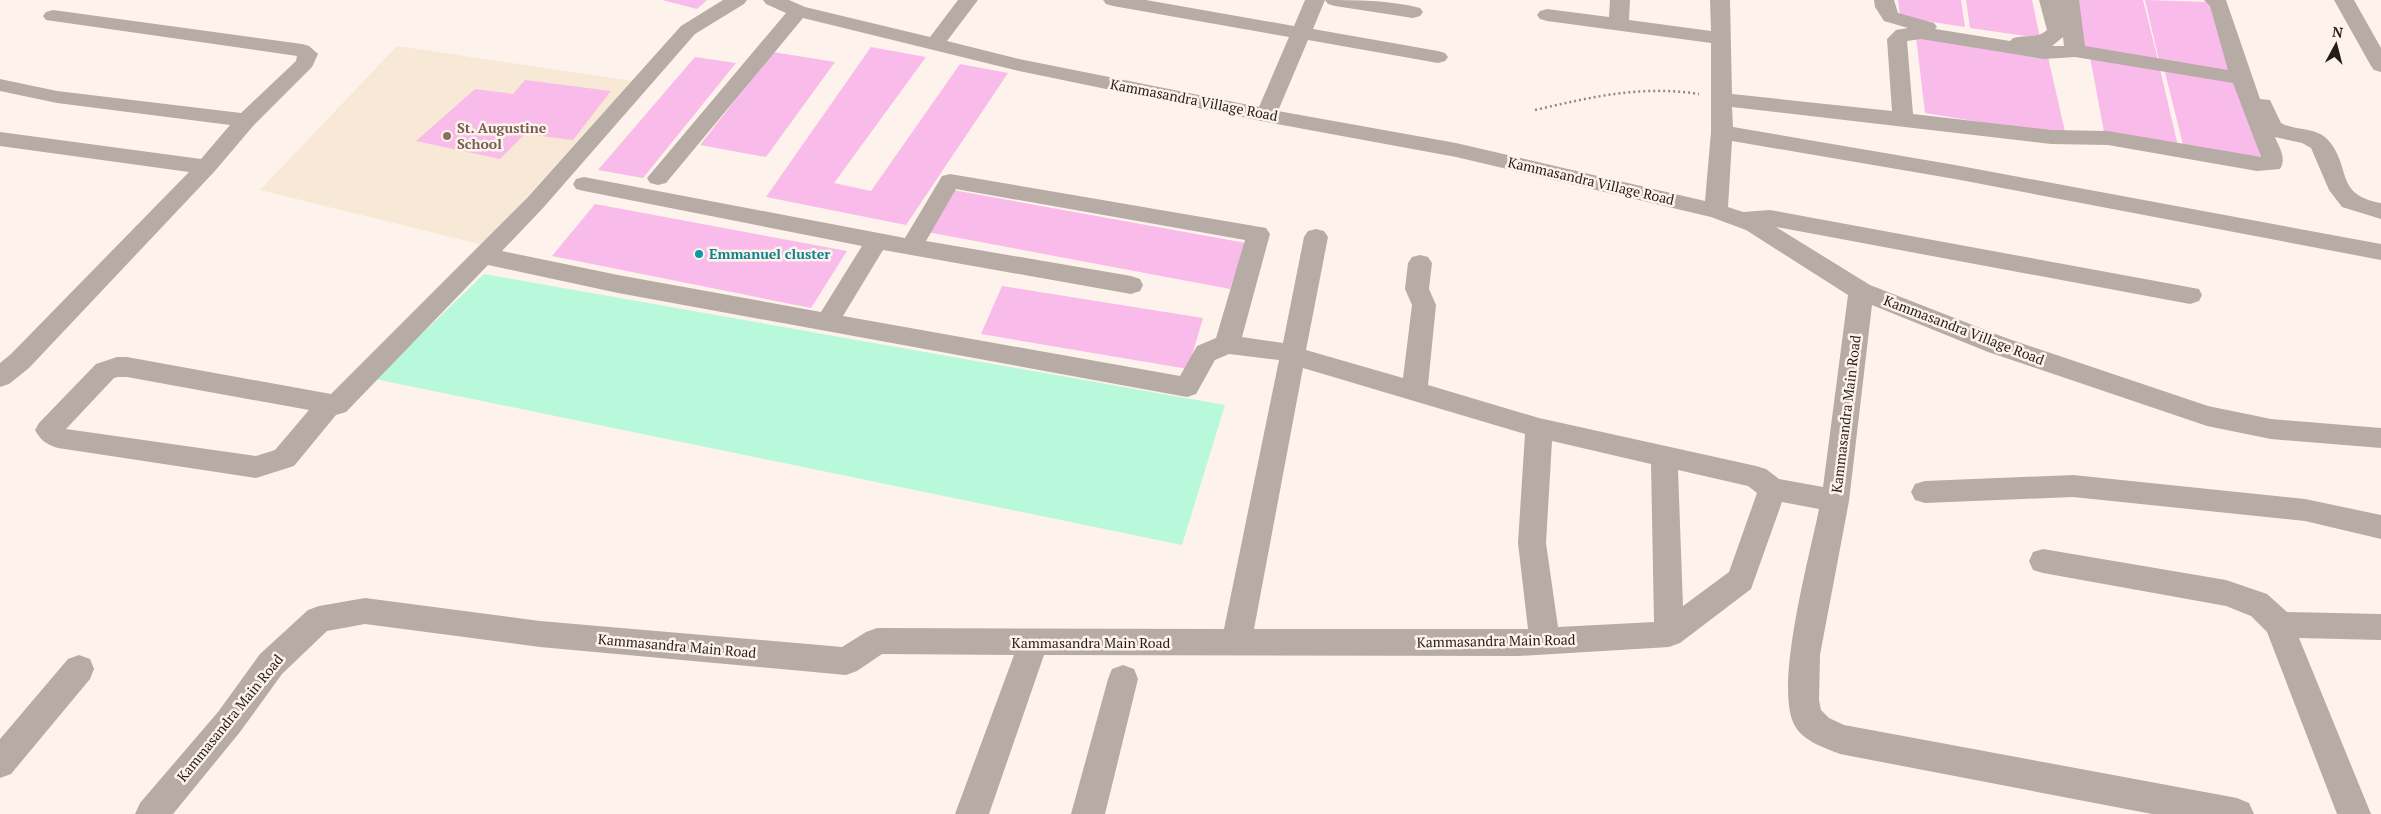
<svg xmlns="http://www.w3.org/2000/svg" width="2381" height="814" viewBox="0 0 2381 814" font-family="'PT Serif',serif">
<style>
.education{fill:#f7e9d6}
.green{fill:#b7f9da}
.building{fill:#f9bbe9}
.lines{fill:none;stroke-linecap:round;stroke-linejoin:round}
.path{stroke:#928983;stroke-width:2.5;stroke-dasharray:2 3;stroke-linecap:butt}
.minor{fill:#b7aba6;fill-rule:evenodd}
.education-dot{fill:#8d6e63;stroke:#fdf3ec;stroke-width:2}
.culture-dot{fill:#0f9aa8;stroke:#fdf3ec;stroke-width:2}
.labels{text-anchor:middle;stroke-width:5;stroke-linejoin:round;paint-order:stroke}
.street-label{font-size:14px;fill:#251d17;stroke:#fdf3ec}
.education-label{font-size:14px;font-weight:bold;fill:#785e54;stroke:#fdf3ec;text-anchor:start}
.culture-label{font-size:14px;font-weight:bold;fill:#0d838f;stroke:#fdf3ec;text-anchor:start}
</style>
<rect width="100%" height="100%" fill="#fdf3ec"/>
<polygon class="education" points="397,46 632,81 483,245 260,190"/>
<polygon class="green" points="484,274 1225,405 1182,545 375,379"/>
<g class="building">
<polygon points="662,0 707,0 697,9"/>
<polygon points="1898,0 1961,0 1965,27 1900,17"/>
<polygon points="1966,0 2032,0 2040,38 1970,28"/>
<polygon points="2075,0 2143,0 2158,60 2083,48"/>
<polygon points="2145,0 2210,2 2230,72 2159,60"/>
<polygon points="1916,37 2048,57 2066,136 1925,113"/>
<polygon points="871,47 926,57 834,183 871,191 960,64 1008,73 906,225 766,197"/>
<polygon points="773,52 835,62 766,157 700,145"/>
<polygon points="695,57 736,63 643,178 598,170"/>
<polygon points="2090,57 2160,69 2178,146 2104,132"/>
<polygon points="2164,68 2237,80 2261,159 2183,145"/>
<polygon points="525,80 611,91 573,140 525,134 500,159 416,141 475,89 513,94"/>
<polygon points="953,190 1246,243 1230,289 927,232"/>
<polygon points="595,204 847,251 811,308 552,256"/>
<polygon points="1002,286 1203,318 1188,369 981,334"/>
</g>
<g class="lines">
<path class="path" d="M1535 110C1592 97 1640 85 1699 94"/>
<g class="minor">
<path d="M723 0H747L744 4 695 34 543 208 502 251 618 275 821 312 862 246 584 191 576 189 573 184 576 179 584 177 905 238 942 176 950 174 1266 228 1270 234 1242 337 1283 343 1304 237 1308 231 1316 229 1324 231 1328 237 1306 350 1403 378 1412 305 1405 289 1408 263 1412 257 1420 255 1428 257 1432 263 1429 289 1436 305 1428 385 1539 418 1756 466 1766 469 1779 479 1823 487 1848 295 1746 230 1711 217 1456 157 1266 122 1019 71 803 18 666 183 658 185 650 183 647 178 786 13 766 4 763 0H789L805 7 930 37 958 0H978L947 41 1019 59 1259 107 1289 37 1113 6 1106 4 1103 0H1146L1294 26 1305 0H1325L1313 29 1438 51 1445 53 1448 57 1445 61 1438 63 1308 40 1278 111 1456 143 1705 201 1711 132V43L1547 21 1540 19 1537 15 1540 11 1547 9 1609 17 1610 0H1630L1629 20 1711 31 1710 0H1730L1732 94 1892 111 1887 39 1896 30 1908 28 1884 21 1875 7 1874 0H1894L1898 13 1934 23 1937 27 1935 29 2010 41 2013 38C2025 35 2037 39 2047 30L2039 0H2059L2060 4 2059 0H2079L2085 46 2228 70 2210 6 2204 0H2226L2260 99 2270 100 2281 123C2295 131 2317 127 2328 140 2352 167 2334 195 2381 203V219L2342 207 2329 190 2311 148 2302 143 2275 137C2279 147 2287 158 2280 169L2257 171 2108 145 2051 144 1732 107 1733 127 1955 165 2381 244V260L1955 179 1732 141 1728 207 1743 212 1770 210 2199 289 2202 295 2199 301 2190 304 1776 227 1870 285 2006 338 2208 406 2271 419 2381 428V448L2271 439 2207 426 1988 352 1872 305 1849 501 1820 655 1819 700 1821 710 1829 718 1844 725 2237 798 2249 803 2254 814H2152L1840 754C1825 748 1803 741 1795 726 1773 689 1810 555 1819 509L1782 502 1751 589 1680 643 1669 647 1519 656 1044 655 989 814H955L1014 655 882 654 857 671 846 675 540 647 365 624 327 631 282 674 240 732 173 814H135L140 803 218 712 260 654 308 610 319 606 365 598 540 621 842 647 866 632 877 628 1224 629 1279 360 1229 354 1215 360 1196 394 1187 397 618 293 488 265 346 412 336 415 294 466 256 478 58 448C47 445 40 440 35 430L39 423 96 364 117 357H127L331 394 527 198 681 26ZM2063 37 2064 46H2051H2052ZM1921 39 2044 59 2075 57 2233 83 2261 157 2108 131 2051 130 1913 114 1907 41ZM956 189 1245 240 1216 338 1197 346 1180 376 843 316 883 250 1131 294 1140 291 1143 285 1140 279 1131 276 926 241ZM1303 368 1525 434 1518 543 1528 629H1254ZM118 377H127L309 410 275 450 256 456 66 429 114 378ZM1552 441 1651 464 1654 622 1558 627 1546 543ZM1678 470 1748 486 1757 493 1729 572 1683 606Z"/>
<path d="M1325 0C1357 0 1389 0 1420 8L1423 12 1420 16 1413 18 1335 6 1328 4Z"/>
<polygon points="2334,0 2354,0 2381,48 2381,72 2374,70 2371,66"/>
<polygon points="53,10 302,44 309,46 318,54 312,67 254,125 214,172 29,368 9,384 0,387 0,363 11,354 189,172 0,146 0,132 201,159 230,125 57,103 0,91 0,79 57,91 241,113 296,61 297,56 46,20 43,16 46,12"/>
<polygon points="2073,475 2305,499 2381,515 2381,539 2305,521 2073,497 1925,503 1915,500 1911,492 1915,484 1925,481"/>
<polygon points="2043,549 2226,580 2267,594 2287,612 2381,614 2381,640 2299,638 2371,814 2337,814 2267,632 2251,616 2226,606 2043,573 2033,570 2029,561 2033,552"/>
<polygon points="79,655 90,659 94,669 90,679 11,774 0,778 0,739 68,659"/>
<polygon points="1123,665 1134,669 1138,679 1105,814 1071,814 1108,679 1112,669"/>
</g>
</g>
<circle class="education-dot" cx="447" cy="136" r="5"/>
<circle class="culture-dot" cx="699" cy="254" r="5"/>
<g class="labels">
<g class="street-label">
<text transform="translate(1194 100) rotate(11)" y="5">Kammasandra Village Road</text>
<text transform="translate(1591 181) rotate(13)" y="5">Kammasandra Village Road</text>
<text transform="translate(1964 330) rotate(21)" y="5">Kammasandra Village Road</text>
<text transform="translate(1846 414) rotate(-83)" y="5">Kammasandra Main Road</text>
<text transform="translate(1496 641) rotate(-1)" y="5">Kammasandra Main Road</text>
<text x="1091" y="648">Kammasandra Main Road</text>
<text transform="translate(677 646) rotate(5)" y="5">Kammasandra Main Road</text>
<text transform="translate(230 718) rotate(-51)" y="5">Kammasandra Main Road</text>
</g>
<g class="education-label">
<text x="457" y="133">St. Augustine<tspan x="457" dy="16">School</tspan></text>
</g>
<g class="culture-label">
<text x="709" y="259">Emmanuel cluster</text>
</g>
</g>
<g transform="translate(2336 45) rotate(7)" stroke="#fdf3ec" stroke-width="4" paint-order="stroke">
<path d="M0-4L9 19L0 12L-9 19Z" fill="#251d17"/>
<text y="-8" font-size="14" font-weight="bold" text-anchor="middle" fill="#251d17">N</text>
</g>
</svg>
